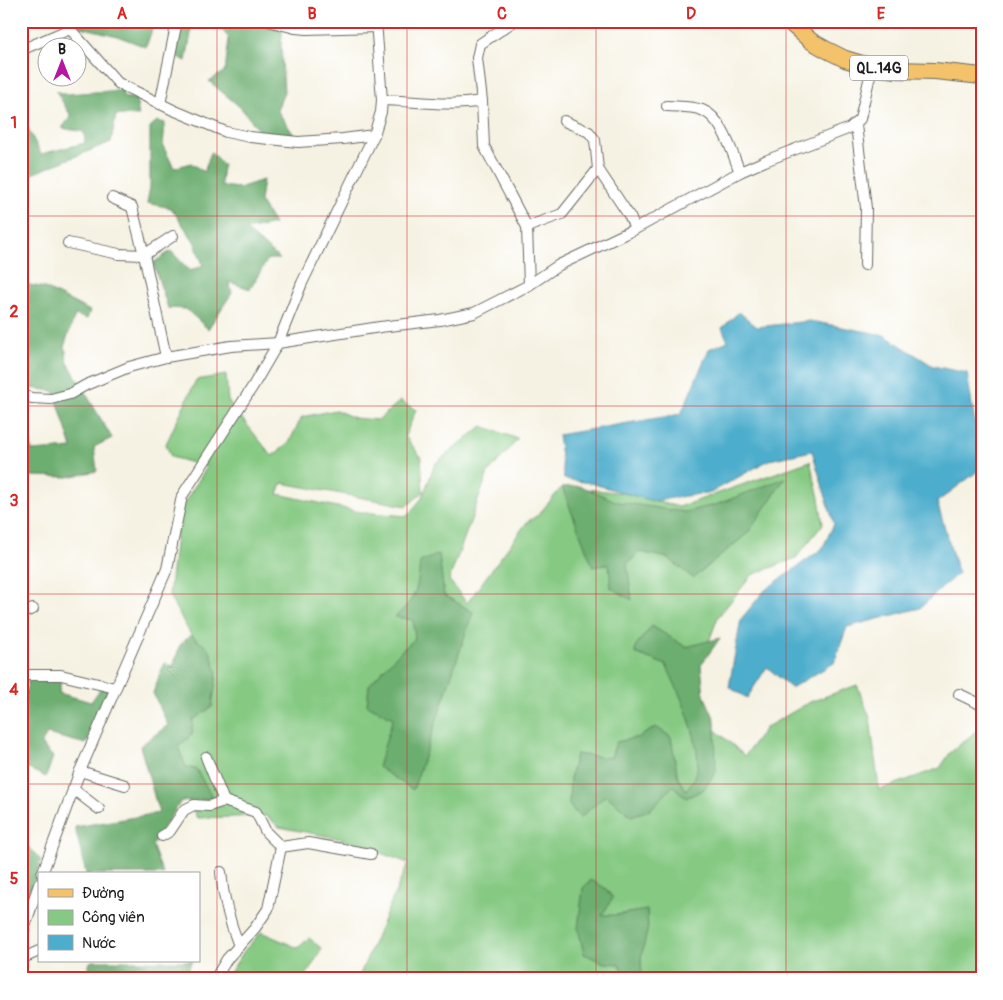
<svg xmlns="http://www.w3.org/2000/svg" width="1003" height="1000" viewBox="0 0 1003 1000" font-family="Pangolin,sans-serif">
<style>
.green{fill:#85c982;stroke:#50724f}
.forest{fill:#6cad70;stroke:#446446}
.water{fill:#4dadcc;stroke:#346474}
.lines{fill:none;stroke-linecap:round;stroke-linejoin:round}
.minor-casing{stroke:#686762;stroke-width:12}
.primary-casing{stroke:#686762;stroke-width:18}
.minor{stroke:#fff;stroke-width:10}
.primary{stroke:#f3c26a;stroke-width:16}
.grid{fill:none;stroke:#d62828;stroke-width:1;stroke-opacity:0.55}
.labels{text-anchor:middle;stroke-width:4.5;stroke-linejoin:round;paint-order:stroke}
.shield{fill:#fff;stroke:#606060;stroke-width:1}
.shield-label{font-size:15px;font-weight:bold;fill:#1c1c1c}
.neatline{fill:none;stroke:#d62828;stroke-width:2}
.grid-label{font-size:16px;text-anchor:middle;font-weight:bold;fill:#d62828}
</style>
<rect width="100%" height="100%" fill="#fff"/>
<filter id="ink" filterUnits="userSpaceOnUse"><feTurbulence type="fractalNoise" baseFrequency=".02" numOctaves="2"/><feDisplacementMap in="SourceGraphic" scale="10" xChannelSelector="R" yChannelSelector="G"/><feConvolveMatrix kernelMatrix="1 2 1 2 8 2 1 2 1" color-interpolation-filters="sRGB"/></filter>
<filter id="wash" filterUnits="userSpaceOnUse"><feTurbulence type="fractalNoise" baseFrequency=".0096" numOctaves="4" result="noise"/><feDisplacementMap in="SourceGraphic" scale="20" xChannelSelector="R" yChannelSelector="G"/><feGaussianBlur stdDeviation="1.12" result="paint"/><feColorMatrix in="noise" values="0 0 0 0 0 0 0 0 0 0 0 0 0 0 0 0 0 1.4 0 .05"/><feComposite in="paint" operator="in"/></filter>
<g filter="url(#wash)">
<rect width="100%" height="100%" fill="#f6f2e3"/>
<g class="green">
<polygon points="226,375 228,401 272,456 288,444 302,417 336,410 354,418 378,420 400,401 416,410 405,436 421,457 423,492 407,506 282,483 278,494 360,512 407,516 422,498 435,464 482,426 518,439 488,473 449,580 467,603 527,522 538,515 562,487 567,500 587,489 623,493 679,507 810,461 819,498 823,524 796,558 752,575 718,617 698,671 701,717 745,756 765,728 810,702 857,685 870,718 879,790 940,768 950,753 982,726 982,979 358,979 408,863 342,839 279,827 267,816 197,818 166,758 208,665 169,596 179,511 207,467 171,457 166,444 196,380"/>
<polygon points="261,932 298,948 309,938 322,949 304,979 226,979 244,951"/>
</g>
<g class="forest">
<polygon points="77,21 155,21 146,47 117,36 77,26"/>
<polygon points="179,21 195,21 193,22 186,61 173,54"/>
<polygon points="214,21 281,21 283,26 281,46 284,92 277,110 294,135 259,131 241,108 209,81 225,71 229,38"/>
<polygon points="123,90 123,97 136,99 139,116 116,115 111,142 22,178 26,225 21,225 21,115 41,154 85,143 84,132 62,128 71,116 56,91 67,94"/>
<polygon points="157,121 165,123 163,146 174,168 191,163 204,172 211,152 223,164 221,186 239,188 263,180 260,201 274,224 246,230 280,259 268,259 250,289 229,282 232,293 208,329 186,309 168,308 153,263 171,251 190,271 203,265 194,241 171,208 147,203 150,187 150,127"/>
<polygon points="21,283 45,288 90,311 87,319 75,315 65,344 67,361 112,438 94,447 97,471 68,477 29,476 26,456 21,454 21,428 28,428 32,451 72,448 54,391 21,387"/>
<polygon points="785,478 748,533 693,578 668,558 640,552 627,564 632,600 611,588 609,564 593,567 562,487 580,486 618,502 685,512 718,504"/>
<path d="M439 554 444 595 473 612 413 790 378 767 393 718 367 705 369 685 400 652 415 639 413 620 395 617C417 596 417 592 420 562Z"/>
<path d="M652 626 686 647 720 638 701 665 704 695 715 720 716 772 703 790 686 798 673 786 650 810 631 816 606 795 580 818 569 805 570 778 576 754 611 758 616 742 639 737 656 727 671 737 678 778 686 790C689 786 693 781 695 777 706 749 679 692 666 665L635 653 636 645Z"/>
<polygon points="191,635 210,650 217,673 212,707 193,720 192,735 178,747 186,767 196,769 213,798 181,801 152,845 163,874 86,874 75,827 159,813 140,746 168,725 153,693 164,663 173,667 180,645"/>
<polygon points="29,677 61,681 59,693 91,702 105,682 111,683 86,744 47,734 41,744 53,757 46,777 29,769 21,772 21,713"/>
<polygon points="21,839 41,860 21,921"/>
<polygon points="591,880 605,888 613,898 602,915 615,915 647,910 648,927 641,958 642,979 619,979 624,972 619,964 604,963 584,954 578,928 583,888"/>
<polygon points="93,961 192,961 188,969 154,979 42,979 39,975 46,974 62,977 86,976 90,962"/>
</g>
<polygon class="water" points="739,312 757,327 810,321 884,335 933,366 967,373 982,468 937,502 958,573 920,608 847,627 834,663 791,688 767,667 747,698 729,687 741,619 765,590 822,549 834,524 812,451 769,460 712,492 653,501 590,483 564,479 558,435 681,414 709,349 728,341 722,328"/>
</g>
<g filter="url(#ink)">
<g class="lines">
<defs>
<g id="minor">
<polyline points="69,21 70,29 118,83 173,110 226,132 250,137 298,142 343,139 374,135"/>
<polyline points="268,21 295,28 307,29 377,27"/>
<polyline points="514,21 480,44 477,58 482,101 484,146 527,227 529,285"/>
<polyline points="21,50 70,29"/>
<path d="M382 100C417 101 447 107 482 101"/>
<polyline points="160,104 177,21"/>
<path d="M667 106C678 107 691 106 702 110 723 118 732 153 740 172"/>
<polyline points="564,121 589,132 595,140 598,169 630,217 635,229"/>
<polyline points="856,125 866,208 865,265"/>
<polyline points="112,198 132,207 144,255 166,357"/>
<polyline points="527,227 562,214 598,169"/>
<polyline points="68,243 119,254 144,255 173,236"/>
<polyline points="21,395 32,398 51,399 70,394 86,385 129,367 166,357 231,346 278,343 380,327 440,320 474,313 529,285 559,265 635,229 740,172 765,161 850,128 860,119 872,67"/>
<polyline points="21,613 33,609"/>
<polyline points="21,675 61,675 115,688"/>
<polyline points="959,694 982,705"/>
<polyline points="206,757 224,801 256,812 266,832 281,847"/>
<polyline points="80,771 125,785"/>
<polyline points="73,789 99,809"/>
<polyline points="162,836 170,831 184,810 194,805 209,806 224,801"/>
<path d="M221 872C223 898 229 921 239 946"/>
<polyline points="42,874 80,771 167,569 182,496 253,386 278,343 302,283 374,135 381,112 382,100 376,21"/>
<polyline points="21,938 39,884"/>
<polyline points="21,959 39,951"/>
<polyline points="215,979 227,959 255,928 268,909 281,847 308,843 371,854"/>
</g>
<polyline id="primary" points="788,21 811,41 827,50 845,59 872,67 896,70 935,71 982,76"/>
</defs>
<use href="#minor" class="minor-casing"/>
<use href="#primary" class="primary-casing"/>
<use href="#minor" class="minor"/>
<use href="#primary" class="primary"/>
</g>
</g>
<path class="grid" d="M217 21V979M407 21V979M596 21V979M786 21V979M21 216H982M21 406H982M21 594H982M21 784H982"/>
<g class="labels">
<rect class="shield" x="850" y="55.5" width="58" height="25" rx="4"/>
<g class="shield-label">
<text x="879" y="73">QL.14G</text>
</g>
</g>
<rect width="1003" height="1000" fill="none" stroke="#fff" stroke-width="55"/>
<rect x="38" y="872" width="162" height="90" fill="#ffffff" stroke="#a4a4a4"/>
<rect x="48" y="889" width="25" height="8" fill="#f3c26a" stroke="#a4a4a4"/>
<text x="82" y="898" font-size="15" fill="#1c1c1c">Đường</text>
<rect x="48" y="910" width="25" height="15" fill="#85c982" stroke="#a4a4a4"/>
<text x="82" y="922" font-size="15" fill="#1c1c1c">Công viên</text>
<rect x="48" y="935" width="25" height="15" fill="#4dadcc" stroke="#a4a4a4"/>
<text x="82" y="948" font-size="15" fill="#1c1c1c">Nước</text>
<g transform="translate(62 62)"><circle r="24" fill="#ffffff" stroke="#a4a4a4"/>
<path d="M0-4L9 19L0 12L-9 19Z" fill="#b5179e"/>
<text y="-8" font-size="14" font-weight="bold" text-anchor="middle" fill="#1c1c1c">B</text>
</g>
<rect x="28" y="28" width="948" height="944" class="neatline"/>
<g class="grid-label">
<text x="122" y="19">A</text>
<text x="312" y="19">B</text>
<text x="502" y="19">C</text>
<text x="691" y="19">D</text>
<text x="881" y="19">E</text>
<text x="14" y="128">1</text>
<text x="14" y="317">2</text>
<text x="14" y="506">3</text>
<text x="14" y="695">4</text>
<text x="14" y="884">5</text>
</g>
</svg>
